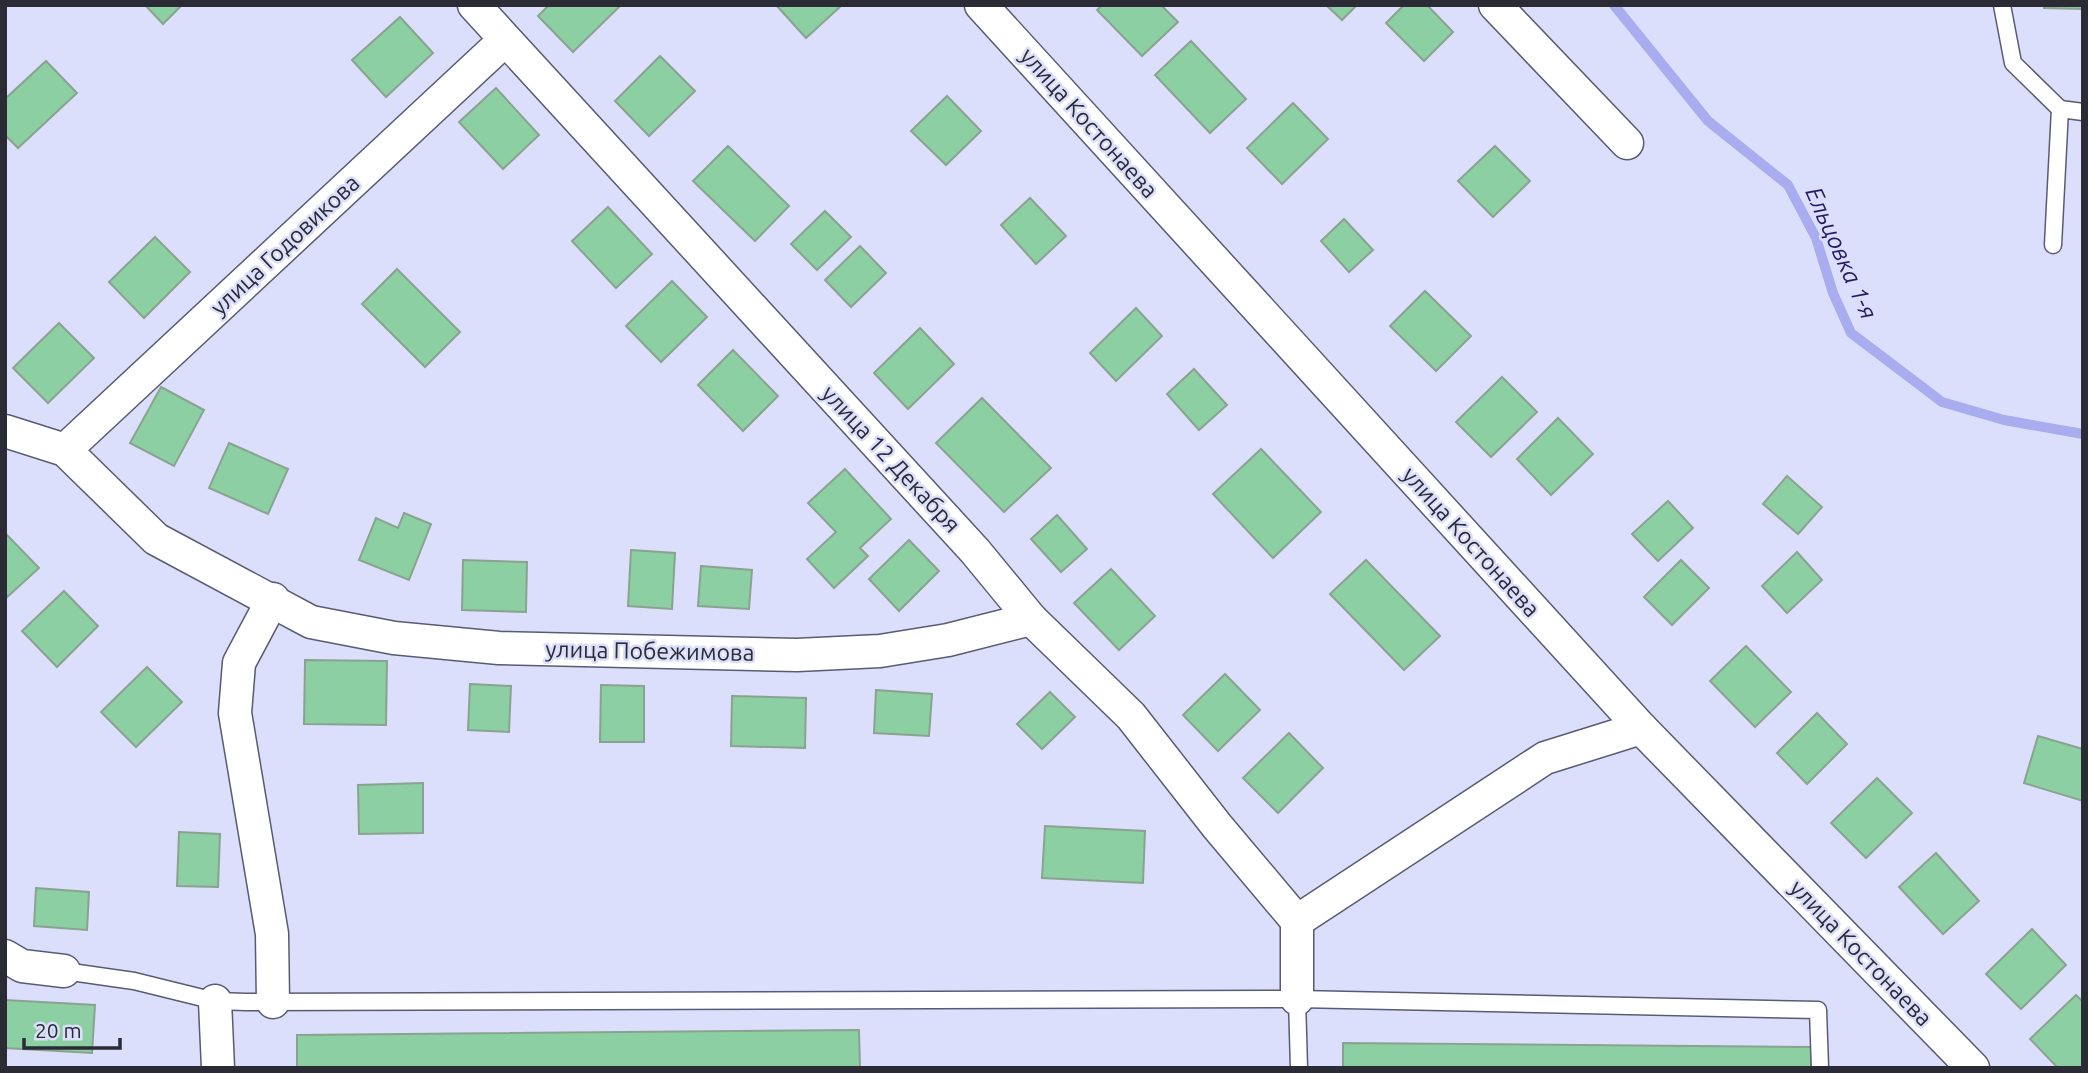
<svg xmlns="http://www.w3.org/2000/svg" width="2088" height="1073" viewBox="0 0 2088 1073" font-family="Ubuntu,sans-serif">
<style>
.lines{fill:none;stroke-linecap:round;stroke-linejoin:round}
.stream{stroke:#a9adef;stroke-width:10}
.building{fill:#8ccfa2;stroke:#8aa391;stroke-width:2}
.lane-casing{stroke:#595b73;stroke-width:19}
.street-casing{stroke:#595b73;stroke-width:35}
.lane{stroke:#fff;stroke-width:16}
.street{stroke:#fff;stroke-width:32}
.labels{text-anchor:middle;stroke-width:5;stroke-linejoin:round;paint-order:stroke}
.street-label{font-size:23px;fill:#2a2b35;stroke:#dcdffb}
.water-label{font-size:24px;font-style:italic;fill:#241a64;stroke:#dcdffb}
</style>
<rect width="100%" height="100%" fill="#dcdffb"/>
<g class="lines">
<polyline class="stream" points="1614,5 1708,121 1788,185 1816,238 1833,293 1851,333 1942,402 2004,420 2083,434"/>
</g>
<g class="building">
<polygon points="145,5 182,5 163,24"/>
<polygon points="549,5 617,5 619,7 573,52 538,16"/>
<polygon points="776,5 842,5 806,38"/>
<polygon points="1102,5 1161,5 1178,22 1142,56 1097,10"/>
<polygon points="1326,5 1357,5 1342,20"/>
<polygon points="1404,5 1427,5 1453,32 1424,61 1386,23"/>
<polygon points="2044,5 2083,5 2083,9 2044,8"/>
<polygon points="400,17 433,53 386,97 352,60"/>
<polygon points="1191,41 1246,99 1210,133 1155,75"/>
<polygon points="660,56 695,91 649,136 615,101"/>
<polygon points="46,61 77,93 18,148 5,135 5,99"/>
<polygon points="496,88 539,135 503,169 459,122"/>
<polygon points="947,96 981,131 946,165 911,131"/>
<polygon points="1293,103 1328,139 1282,184 1247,148"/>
<polygon points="728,146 789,206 755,241 693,181"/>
<polygon points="1495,146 1530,181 1493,217 1458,181"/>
<polygon points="1030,198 1066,236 1036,264 1001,225"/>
<polygon points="608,207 652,254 616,288 572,241"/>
<polygon points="825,211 851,237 817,270 791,244"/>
<polygon points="1344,219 1373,250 1349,272 1321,241"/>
<polygon points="155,237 190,272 144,318 109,282"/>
<polygon points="860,246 886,273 851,307 825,280"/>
<polygon points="397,269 460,332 425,367 362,304"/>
<polygon points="672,281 707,317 661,362 626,326"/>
<polygon points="1425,291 1471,336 1436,371 1390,326"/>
<polygon points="1136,308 1162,336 1116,381 1090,353"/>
<polygon points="59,323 94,358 48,403 13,368"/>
<polygon points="920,328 954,364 908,409 874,373"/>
<polygon points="733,350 778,396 743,431 698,385"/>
<polygon points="1194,369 1227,405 1199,430 1167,394"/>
<polygon points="1502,377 1537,412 1491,457 1456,422"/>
<polygon points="161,387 204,410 174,466 130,443"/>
<polygon points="982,398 1051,468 1004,512 936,443"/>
<polygon points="1558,418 1593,454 1551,495 1517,459"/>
<polygon points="229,443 288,469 268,514 209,488"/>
<polygon points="1261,449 1321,512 1273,558 1213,494"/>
<polygon points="845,469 891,519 860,548 868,556 834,588 807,559 836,532 808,503"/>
<polygon points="1787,476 1822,507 1798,534 1763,504"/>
<polygon points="1668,501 1693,528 1658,561 1632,534"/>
<polygon points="404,513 431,524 409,580 359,560 376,518 398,528"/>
<polygon points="1057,515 1087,549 1061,572 1031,539"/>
<polygon points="5,533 39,568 5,599"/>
<polygon points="909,540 939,571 899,611 869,579"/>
<polygon points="631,550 675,553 672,609 628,606"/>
<polygon points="1797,552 1822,580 1787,613 1762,586"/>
<polygon points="463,560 527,562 526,612 462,610"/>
<polygon points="1366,560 1440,636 1404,670 1330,594"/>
<polygon points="1681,560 1709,588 1672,625 1644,597"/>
<polygon points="701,566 752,570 749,609 698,606"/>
<polygon points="1111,569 1155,616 1119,650 1074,603"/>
<polygon points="64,591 98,626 57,667 22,631"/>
<polygon points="1746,646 1791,692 1755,727 1710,681"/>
<polygon points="305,660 387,661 386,725 304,724"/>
<polygon points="147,667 182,702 136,747 101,712"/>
<polygon points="1225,674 1260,710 1218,751 1183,715"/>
<polygon points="470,684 511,686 509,732 468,730"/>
<polygon points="601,685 644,686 644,742 600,742"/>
<polygon points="876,690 932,694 929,736 874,733"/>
<polygon points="1050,692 1075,717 1042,749 1017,724"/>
<polygon points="732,696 806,698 805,748 731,746"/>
<polygon points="1817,713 1847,744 1807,784 1777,753"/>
<polygon points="1289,733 1323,768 1278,813 1243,778"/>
<polygon points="2038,736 2083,749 2083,801 2024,783"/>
<polygon points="1877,778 1912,813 1866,858 1831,823"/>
<polygon points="423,783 423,833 359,834 358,785"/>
<polygon points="1045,826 1145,831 1143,883 1042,878"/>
<polygon points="179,832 220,834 218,887 177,886"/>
<polygon points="1936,853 1979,901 1943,934 1899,887"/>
<polygon points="36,888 89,892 87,930 34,926"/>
<polygon points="2032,929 2066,965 2021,1009 1986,974"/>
<polygon points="2076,995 2083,1002 2083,1068 2058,1068 2030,1039"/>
<polygon points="5,1000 95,1005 92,1053 5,1048"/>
<polygon points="859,1030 860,1068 297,1068 297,1035"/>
<polygon points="1343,1043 1811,1047 1811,1068 1343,1068"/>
</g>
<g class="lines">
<defs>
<g id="lane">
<polyline points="2002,5 2013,63 2060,109"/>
<polyline points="2053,245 2060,109 2083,112"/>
<polyline points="64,971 134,981 215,1001 246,1002 1297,999 1818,1010 1820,1068"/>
<polyline points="1297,999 1299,1068"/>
</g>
<g id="street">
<polyline points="474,5 975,551 1031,619 1131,716 1217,826 1297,921"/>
<polyline points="981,5 1641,728 1973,1068"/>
<polyline points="1495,5 1627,143"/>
<polyline points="5,431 65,450 156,539 311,622 394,638 499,648 797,655 880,651 948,640 1031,619"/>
<polyline points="65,450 505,40"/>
<polyline points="273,599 239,663 235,713 272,934 273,1002"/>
<polyline points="1297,921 1545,758 1641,728"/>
<polyline points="5,956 22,966 64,971"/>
<polyline points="1297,999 1297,921"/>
<polyline points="215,1001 218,1068"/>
</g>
</defs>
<use href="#lane" class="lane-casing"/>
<use href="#street" class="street-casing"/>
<use href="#lane" class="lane"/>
<use href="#street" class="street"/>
</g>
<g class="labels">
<g class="street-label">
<text transform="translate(1089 123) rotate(48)" y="8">улица Костонаева</text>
<text transform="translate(285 245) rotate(-43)" y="8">улица Годовикова</text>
<text transform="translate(891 459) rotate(47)" y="8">улица 12 Декабря</text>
<text transform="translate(1471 542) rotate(48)" y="8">улица Костонаева</text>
<text transform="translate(650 651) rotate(1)" y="8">улица Побежимова</text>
<text transform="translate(1861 953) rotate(46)" y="8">улица Костонаева</text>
</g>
<g class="water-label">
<text transform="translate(1841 253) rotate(66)" y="8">Ельцовка 1-я</text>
</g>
</g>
<rect width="2088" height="1073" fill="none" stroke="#2a2b35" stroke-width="14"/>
<path d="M24 1038v10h96v-10" fill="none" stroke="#2a2b35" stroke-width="3.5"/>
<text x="35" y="1038" font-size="21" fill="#2a2b35" stroke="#dcdffb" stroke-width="5" paint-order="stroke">20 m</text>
</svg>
